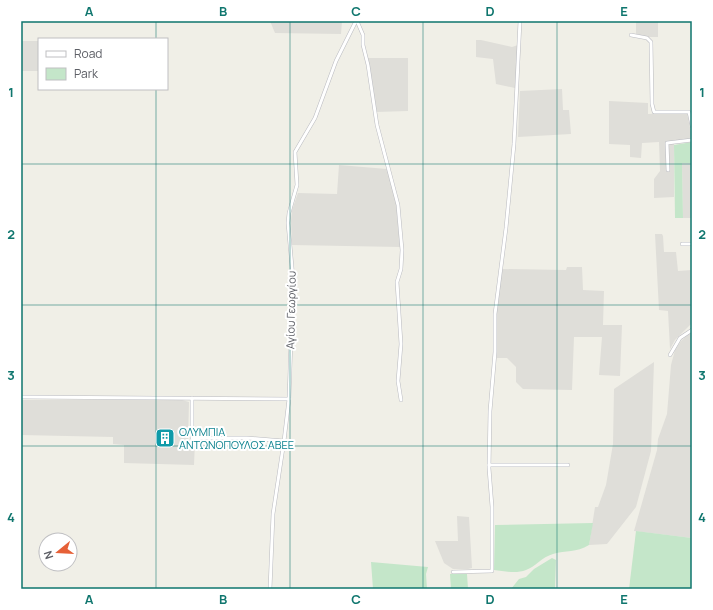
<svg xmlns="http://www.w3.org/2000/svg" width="713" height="610" viewBox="0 0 713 610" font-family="Manrope,sans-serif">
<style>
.industrial{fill:#dfded9}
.green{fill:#c4e6c9}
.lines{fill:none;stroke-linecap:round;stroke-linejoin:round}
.minor-casing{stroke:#b9bac0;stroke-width:4}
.minor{stroke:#fff;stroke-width:3}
.grid{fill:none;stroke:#0f766e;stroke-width:1;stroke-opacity:0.55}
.labels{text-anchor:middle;stroke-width:4;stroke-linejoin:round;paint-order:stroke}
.street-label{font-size:11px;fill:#5e6067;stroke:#fff}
.culture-label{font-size:11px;fill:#0d838f;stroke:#fff;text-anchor:start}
.neatline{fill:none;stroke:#0f766e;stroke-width:1.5}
.grid-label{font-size:13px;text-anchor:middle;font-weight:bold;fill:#0f766e}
</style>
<rect width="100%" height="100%" fill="#f0efe7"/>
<g class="industrial">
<polygon points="270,21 354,21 342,21 341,34 275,33"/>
<polygon points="636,21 658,21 658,37 648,37 636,34"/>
<polygon points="476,40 481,40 512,47 518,45 515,88 496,84 493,59 476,57"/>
<rect x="21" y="41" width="18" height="30"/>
<polygon points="368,58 408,58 408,111 376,112"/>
<polygon points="562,89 563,110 569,110 571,134 518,137 520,91"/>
<polygon points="609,101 648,103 648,114 687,113 692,137 690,140 674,141 674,197 654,198 654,179 660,171 659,142 642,143 641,158 630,157 630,145 609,144"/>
<polygon points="682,163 692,163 692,218 683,218"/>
<polygon points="339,165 387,169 396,201 400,247 292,245 291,221 292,210 298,193 337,194"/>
<polygon points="655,234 662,234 663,236 664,252 676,252 678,271 692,270 692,323 675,340 670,349 668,311 659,310"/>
<polygon points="567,267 582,267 583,290 604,291 603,325 622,325 620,376 599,375 602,337 574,337 572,390 523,389 516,382 516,367 507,358 497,358 497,309 502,269 566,270"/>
<polygon points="692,331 692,538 634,531 657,450 658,439 667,414 671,365 675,350 681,341"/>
<polygon points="654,362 651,451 636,507 607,544 589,545 595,507 598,507 606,485 613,444 614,389"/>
<polygon points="21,400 182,400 189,402 188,440 195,441 194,465 124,463 124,445 113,444 113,437 21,435"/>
<polygon points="457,516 469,517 472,568 468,569 453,569 444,563 435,541 458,541"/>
</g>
<g class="green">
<polygon points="692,142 692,163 682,163 683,218 675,218 674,145"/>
<path d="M593 523 589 545C576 553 566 550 553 554 542 557 535 567 526 570 516 574 504 571 494 570L495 525Z"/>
<polygon points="636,531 692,538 692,589 629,589"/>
<polygon points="552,558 556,560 555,589 511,589 519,579 526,577 534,569"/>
<polygon points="371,562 428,567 426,574 427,589 373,589"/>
<polygon points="450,574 467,574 468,589 451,589"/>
</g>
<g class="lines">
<defs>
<g id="minor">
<polyline points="357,21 363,35 363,45 368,65 377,125 398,205 402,250 401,269 397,282 401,344 398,381 401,400"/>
<polyline points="631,35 647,38 651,42 652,104 654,112 689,112 692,126"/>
<polyline points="668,170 667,143 692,140"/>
<polyline points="682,244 692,244"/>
<polyline points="670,355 680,338 692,330"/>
<polyline points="21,397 289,399"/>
<polyline points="192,398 192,438 247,438 284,441"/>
<polyline points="489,465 568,465"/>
<polyline points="453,572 492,571 492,507 489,468 490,411 495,352 495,314 506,228 514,144 520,21"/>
<polyline points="270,589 273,514 284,441 289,399 293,278 288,223 289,213 297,185 295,152 315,118 336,61 356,21"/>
</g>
</defs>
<use href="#minor" class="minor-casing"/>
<use href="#minor" class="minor"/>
</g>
<path class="grid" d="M156 21V39M290 21V589M423 21V589M557 21V589M156 89V589M21 164H692M21 305H692M21 446H692"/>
<defs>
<symbol id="building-square" viewBox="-11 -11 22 22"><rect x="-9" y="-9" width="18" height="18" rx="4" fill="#0f9aa8" stroke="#fff"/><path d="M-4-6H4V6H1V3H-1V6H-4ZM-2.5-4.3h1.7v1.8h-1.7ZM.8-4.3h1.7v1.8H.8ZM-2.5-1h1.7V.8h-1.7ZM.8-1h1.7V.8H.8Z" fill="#fff"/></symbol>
</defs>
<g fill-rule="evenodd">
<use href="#building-square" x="154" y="427" width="22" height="22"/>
</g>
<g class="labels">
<g class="street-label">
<text transform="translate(291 310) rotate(-89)" y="4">Αγίου Γεωργίου</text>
</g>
<g class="culture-label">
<text x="179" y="436">ΟΛΥΜΠΙΑ<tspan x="179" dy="13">ΑΝΤΩΝΟΠΟΥΛΟΣ ΑΒΕΕ</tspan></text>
</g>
</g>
<rect width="713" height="610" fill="none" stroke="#ffffff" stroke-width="44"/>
<rect x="38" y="38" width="130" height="52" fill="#ffffff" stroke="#bfbfc2"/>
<rect x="46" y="51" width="20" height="6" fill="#ffffff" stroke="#bfbfc2"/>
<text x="74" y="58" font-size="12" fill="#5e6067">Road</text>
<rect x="46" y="68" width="20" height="12" fill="#c4e6c9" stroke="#bfbfc2"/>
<text x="74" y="78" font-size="12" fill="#5e6067">Park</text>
<g transform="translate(58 552) rotate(252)"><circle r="19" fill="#ffffff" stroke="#bfbfc2"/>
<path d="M0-3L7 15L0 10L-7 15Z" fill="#e66037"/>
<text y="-6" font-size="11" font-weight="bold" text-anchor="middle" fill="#5e6067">N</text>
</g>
<rect x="22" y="22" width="669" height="566" class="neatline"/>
<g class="grid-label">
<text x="89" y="16">A</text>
<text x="223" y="16">B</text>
<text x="356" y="16">C</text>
<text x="490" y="16">D</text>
<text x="624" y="16">E</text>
<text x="11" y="97">1</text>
<text x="702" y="97">1</text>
<text x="11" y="239">2</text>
<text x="702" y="239">2</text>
<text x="11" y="380">3</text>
<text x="702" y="380">3</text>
<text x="11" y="522">4</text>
<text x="702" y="522">4</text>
<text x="89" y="604">A</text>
<text x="223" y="604">B</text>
<text x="356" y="604">C</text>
<text x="490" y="604">D</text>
<text x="624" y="604">E</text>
</g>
</svg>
